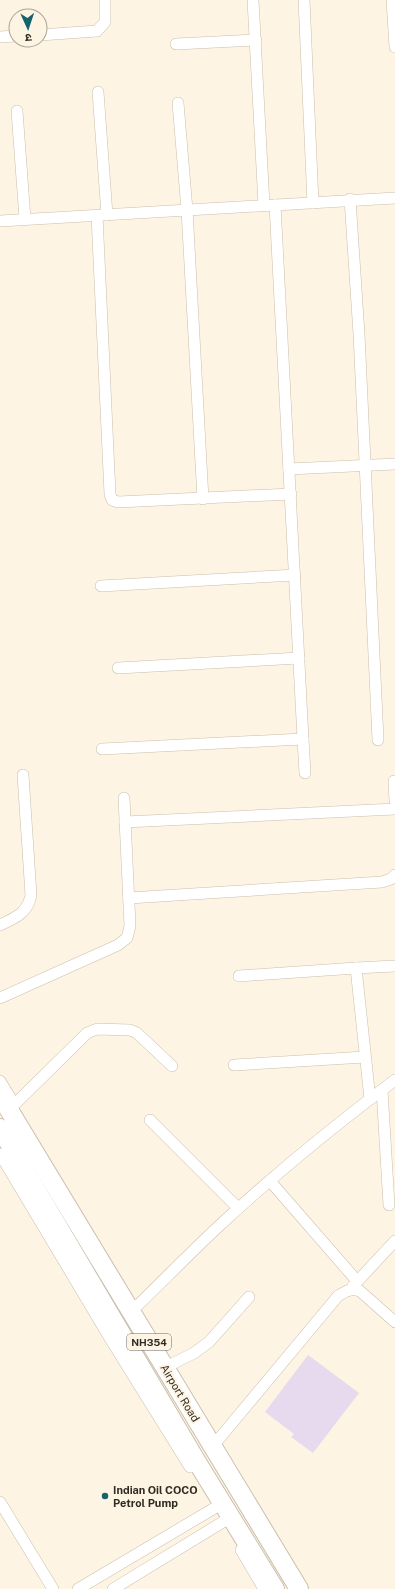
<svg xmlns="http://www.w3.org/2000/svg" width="395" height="1589" viewBox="0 0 395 1589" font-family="'Public Sans','Noto Sans Devanagari',sans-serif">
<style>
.building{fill:#e7daee}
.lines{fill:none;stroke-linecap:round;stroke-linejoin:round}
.minor-casing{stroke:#cabfab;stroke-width:12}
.trunk-casing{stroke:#cabfab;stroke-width:20}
.minor{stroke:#fff;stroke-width:11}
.trunk{stroke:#fff;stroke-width:18}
.poi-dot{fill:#15636b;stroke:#fef4e4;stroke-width:1.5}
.labels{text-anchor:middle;stroke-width:4;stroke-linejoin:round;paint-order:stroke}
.shield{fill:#fef4e4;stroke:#6d675d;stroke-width:1}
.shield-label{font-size:10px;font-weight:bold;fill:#2f2b23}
.street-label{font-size:11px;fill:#2f2b23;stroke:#fef4e4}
.poi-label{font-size:11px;font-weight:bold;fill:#2f2b23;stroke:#fef4e4;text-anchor:start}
</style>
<rect width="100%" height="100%" fill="#fef4e4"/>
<polygon class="building" points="308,1355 359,1393 313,1453 291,1437 294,1434 265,1412"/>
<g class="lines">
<defs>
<g id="minor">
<polyline points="253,0 264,205"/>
<polyline points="304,0 313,203"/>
<polyline points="392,0 395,47"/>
<polyline points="40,35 97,31 105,22 105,0"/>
<polyline points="0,37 16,36"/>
<polyline points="176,44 256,40"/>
<polyline points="98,92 107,215"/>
<polyline points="178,103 187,210 203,499"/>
<polyline points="17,111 25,219"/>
<polyline points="350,199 359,334 378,740"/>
<polyline points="97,216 110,494 112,500 118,502 291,494"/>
<polyline points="0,221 395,198"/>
<polyline points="289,469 395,464"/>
<polyline points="101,586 295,575"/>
<polyline points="118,668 299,658"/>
<polyline points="303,739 305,773"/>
<polyline points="102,749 303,739 275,205"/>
<polyline points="394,781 395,801"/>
<polyline points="125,822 395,809"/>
<polyline points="129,898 382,882 391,879 395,875"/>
<path d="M0 925C15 918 28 913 31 895L23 775"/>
<polyline points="356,968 395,966"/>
<polyline points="239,976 356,968 370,1099"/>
<polyline points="0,998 118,945 127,938 130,926 124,798"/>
<polyline points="234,1065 365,1057"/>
<polyline points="0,1081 11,1099"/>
<polyline points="382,1090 389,1205"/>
<polyline points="14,1105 83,1037 87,1033 97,1029 130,1030 137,1033 172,1066"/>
<polyline points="150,1120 238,1208"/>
<polyline points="0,1154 111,1340 190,1467"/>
<polyline points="270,1181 357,1281"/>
<polyline points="353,1286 395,1241"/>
<path d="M136 1307C164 1280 191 1252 219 1226 275 1174 334 1126 395 1080"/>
<polyline points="172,1364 194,1353 209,1342 249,1297"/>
<path d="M218 1440 338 1296C346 1291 351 1288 360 1291L395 1322"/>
<polyline points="0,1502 53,1589"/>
<polyline points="241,1550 264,1589"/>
<polyline points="78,1589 223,1503"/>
<polyline points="113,1589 231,1517"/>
</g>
<g id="trunk">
<polyline points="0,1095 299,1589"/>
<polyline points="0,1128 197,1462 275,1589"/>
</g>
</defs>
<use href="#minor" class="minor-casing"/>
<use href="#trunk" class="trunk-casing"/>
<use href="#minor" class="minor"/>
<use href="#trunk" class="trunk"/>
</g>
<circle class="poi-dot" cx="105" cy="1496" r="4"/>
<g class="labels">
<rect class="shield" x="127" y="1334" width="44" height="16" rx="3"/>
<g class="shield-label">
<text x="149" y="1346">NH354</text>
</g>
<g class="street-label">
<text transform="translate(180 1393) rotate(59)" y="4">Airport Road</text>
</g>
<g class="poi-label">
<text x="113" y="1494">Indian Oil COCO<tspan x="113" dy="13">Petrol Pump</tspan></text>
</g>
</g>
<g transform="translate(28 28) rotate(177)"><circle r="19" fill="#fef4e4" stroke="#aba497"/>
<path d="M0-3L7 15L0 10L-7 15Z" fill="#15636b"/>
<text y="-6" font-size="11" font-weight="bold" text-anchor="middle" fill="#2f2b23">उ</text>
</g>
</svg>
